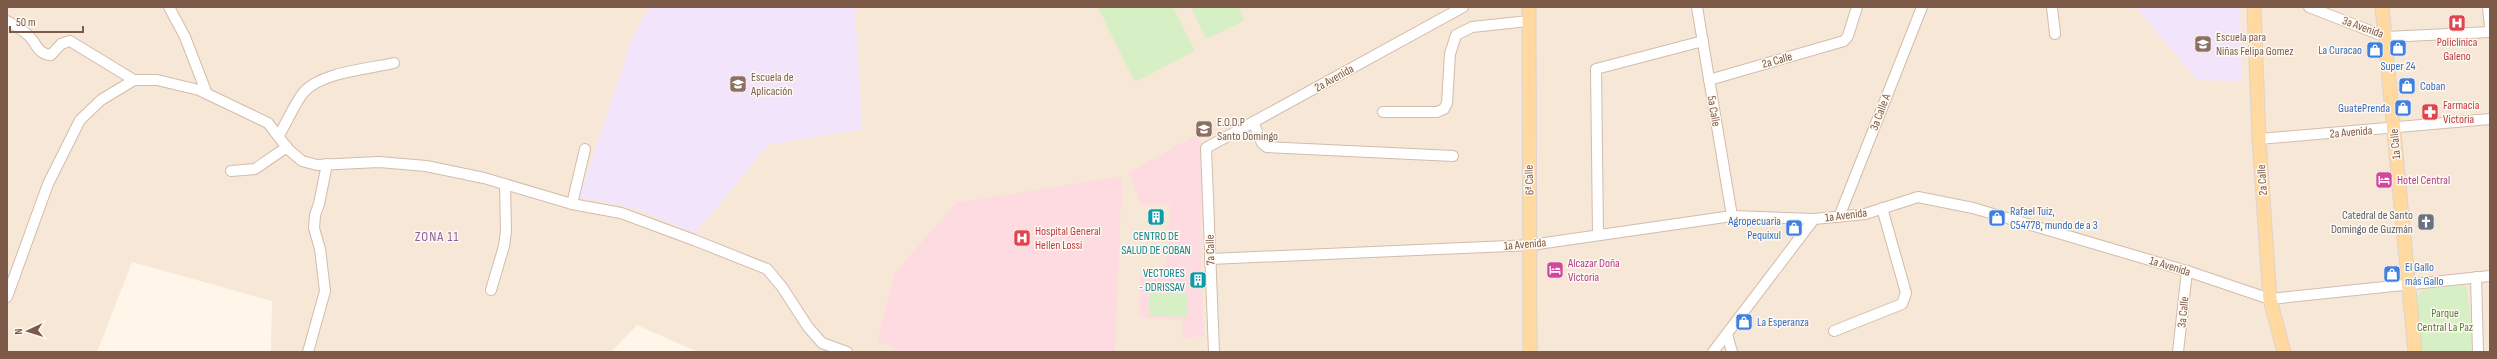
<svg xmlns="http://www.w3.org/2000/svg" width="2497" height="359" viewBox="0 0 2497 359" font-family="'Sofia Sans Condensed',sans-serif">
<style>
.residential{fill:#f7e7d6}
.education{fill:#f2e5fb}
.medical{fill:#fddbe0}
.green{fill:#d7efc4}
.lines{fill:none;stroke-linecap:round;stroke-linejoin:round}
.minor-casing{stroke:#d3bcac;stroke-width:12}
.major-casing{stroke:#ddd4cf;stroke-width:15}
.minor{stroke:#fff;stroke-width:10}
.major{stroke:#ffd99f;stroke-width:13}
.labels{text-anchor:middle;stroke-width:3;stroke-linejoin:round;paint-order:stroke}
.street-label{font-size:12px;fill:#7d5a48;stroke:#fff9f1}
.education-label{font-size:12px;fill:#785e54;stroke:#fff9f1;text-anchor:start}
.health-label{font-size:12px;fill:#be3a42;stroke:#fff9f1;text-anchor:start}
.shop-label{font-size:12px;fill:#366cbe;stroke:#fff9f1;text-anchor:start}
.hotel-label{font-size:12px;fill:#b23c85;stroke:#fff9f1;text-anchor:start}
.worship-label{font-size:12px;fill:#5b616d;stroke:#fff9f1;text-anchor:end}
.culture-label{font-size:12px;fill:#0d838f;stroke:#fff9f1}
.park-label{font-size:12px;fill:#517e3c;stroke:#fff9f1}
.quarter-label{font-size:14px;letter-spacing:1px;fill:#8a64a0;stroke:#fff9f1}
</style>
<rect width="100%" height="100%" fill="#fff5e8"/>
<polygon class="residential" points="7,7 2490,7 2490,352 698,352 637,325 611,352 271,352 272,301 132,262 97,352 7,352"/>
<g class="education">
<polygon points="649,7 855,7 862,129 768,145 695,233 636,209 579,197 632,39"/>
<polygon points="2135,7 2240,7 2242,81 2197,80"/>
</g>
<g class="medical">
<polygon points="1197,135 1202,149 1201,266 1204,336 1182,338 1183,320 1140,318 1140,276 1165,276 1170,204 1141,205 1129,172"/>
<polygon points="1122,176 1115,352 903,352 877,341 895,273 956,203"/>
</g>
<g class="green">
<polygon points="1098,7 1173,7 1195,51 1135,82"/>
<polygon points="1191,7 1238,7 1244,21 1206,39"/>
<polygon points="2463,284 2467,289 2473,343 2471,352 2422,352 2417,297 2422,290"/>
<polygon points="1150,293 1188,294 1187,317 1150,316"/>
</g>
<g class="lines">
<defs>
<g id="minor">
<polyline points="169,7 185,37 207,94"/>
<polyline points="1697,7 1732,216"/>
<polyline points="2052,7 2055,34"/>
<polyline points="2309,7 2386,37 2490,32"/>
<polyline points="2488,7 2490,26"/>
<path d="M7 21C14 25 22 29 28 35 36 42 38 55 51 55L61 44 70 41 134 80"/>
<polyline points="1709,80 1844,41 1848,36 1857,7"/>
<polyline points="1383,112 1437,112 1444,109 1447,103 1450,54 1456,35 1472,27 1529,21"/>
<polyline points="1253,122 1262,143 1267,147 1453,156"/>
<path d="M279 135C286 124 297 99 304 92 321 72 369 69 394 63"/>
<polyline points="2259,139 2490,119"/>
<polyline points="231,171 255,169 287,147"/>
<polyline points="572,204 585,149"/>
<polyline points="1839,217 1922,7"/>
<polyline points="1598,234 1596,69 1703,41"/>
<polyline points="1210,259 1531,245 1732,216 1814,219 1865,214 1918,197 1973,208 2187,271 2270,299 2490,276"/>
<polyline points="2476,277 2478,352"/>
<polyline points="491,290 504,246 506,231 505,184"/>
<polyline points="7,297 48,184 80,120 101,100 134,80 157,80 199,90 268,123 288,149 302,161 317,165 379,162 426,166 484,178 572,204 621,213 694,240 767,269 782,287 808,327 822,343 847,352"/>
<polyline points="1834,331 1902,304 1906,293 1882,208"/>
<polyline points="1727,334 1732,352"/>
<polyline points="308,352 325,291 320,249 314,228 315,215 319,204 327,164"/>
<polyline points="1214,352 1206,148 1463,7"/>
<polyline points="1713,352 1814,219"/>
<polyline points="2178,352 2187,271"/>
</g>
<g id="major">
<polyline points="1529,7 1530,352"/>
<polyline points="2254,7 2259,139 2270,299 2284,352"/>
<polyline points="2382,7 2415,352"/>
</g>
</defs>
<use href="#minor" class="minor-casing"/>
<use href="#major" class="major-casing"/>
<use href="#minor" class="minor"/>
<use href="#major" class="major"/>
</g>
<defs>
<symbol id="hospital-square" viewBox="-11 -11 22 22"><rect x="-9" y="-9" width="18" height="18" rx="4" fill="#e0444e" stroke="#fff9f1"/><path d="M-5-5h3v3.5h4V-5h3V5h-3V1.5h-4V5h-3Z" fill="#fff"/></symbol>
<symbol id="school-square" viewBox="-11 -11 22 22"><rect x="-9" y="-9" width="18" height="18" rx="4" fill="#8d6e63" stroke="#fff9f1"/><path d="M0-5L7-2L0 1L-7-2ZM-4 1L0 2.5L4 1V4Q0 6-4 4Z" fill="#fff"/></symbol>
<symbol id="shop-square" viewBox="-11 -11 22 22"><rect x="-9" y="-9" width="18" height="18" rx="4" fill="#3f7fe0" stroke="#fff9f1"/><path d="M-5-2.5h2.3a2.7 3.5 0 0 1 5.4 0H5L5.5 6h-11ZM-1.5-2.5h3a1.5 2.3 0 0 0-3 0Z" fill="#fff"/></symbol>
<symbol id="pharmacy-square" viewBox="-11 -11 22 22"><rect x="-9" y="-9" width="18" height="18" rx="4" fill="#e0444e" stroke="#fff9f1"/><path d="M-2-6h4v4h4v4h-4v4h-4v-4h-4v-4h4Z" fill="#fff"/></symbol>
<symbol id="hotel-square" viewBox="-11 -11 22 22"><rect x="-9" y="-9" width="18" height="18" rx="4" fill="#d1479c" stroke="#fff9f1"/><path d="M-6-4.5h1.5V1H6V5H4.5V3h-9V5H-6ZM-4 0a1.8 1.8 0 1 1 3.6 0ZM.5 0V-2.5h3Q6-2.5 6 0Z" fill="#fff"/></symbol>
<symbol id="building-square" viewBox="-11 -11 22 22"><rect x="-9" y="-9" width="18" height="18" rx="4" fill="#0f9aa8" stroke="#fff9f1"/><path d="M-4-6H4V6H1V3H-1V6H-4ZM-2.5-4.3h1.7v1.8h-1.7ZM.8-4.3h1.7v1.8H.8ZM-2.5-1h1.7V.8h-1.7ZM.8-1h1.7V.8H.8Z" fill="#fff"/></symbol>
<symbol id="church-square" viewBox="-11 -11 22 22"><rect x="-9" y="-9" width="18" height="18" rx="4" fill="#6b7280" stroke="#fff9f1"/><path d="M-1.2-6h2.4v3.5h3.3v2.4h-3.3V6h-2.4V-.1h-3.3v-2.4h3.3Z" fill="#fff"/></symbol>
</defs>
<g fill-rule="evenodd">
<use href="#hospital-square" x="2447" y="13" width="20" height="20"/>
<use href="#school-square" x="2193" y="34" width="20" height="20"/>
<use href="#shop-square" x="2388" y="38" width="20" height="20"/>
<use href="#shop-square" x="2365" y="40" width="20" height="20"/>
<use href="#school-square" x="728" y="74" width="20" height="20"/>
<use href="#shop-square" x="2397" y="76" width="20" height="20"/>
<use href="#shop-square" x="2393" y="98" width="20" height="20"/>
<use href="#pharmacy-square" x="2420" y="102" width="20" height="20"/>
<use href="#school-square" x="1194" y="119" width="20" height="20"/>
<use href="#hotel-square" x="2374" y="170" width="20" height="20"/>
<use href="#building-square" x="1146" y="207" width="20" height="20"/>
<use href="#shop-square" x="1987" y="208" width="20" height="20"/>
<use href="#church-square" x="2416" y="212" width="20" height="20"/>
<use href="#shop-square" x="1784" y="218" width="20" height="20"/>
<use href="#hospital-square" x="1012" y="228" width="20" height="20"/>
<use href="#hotel-square" x="1545" y="260" width="20" height="20"/>
<use href="#shop-square" x="2382" y="264" width="20" height="20"/>
<use href="#building-square" x="1188" y="270" width="20" height="20"/>
<use href="#shop-square" x="1734" y="312" width="20" height="20"/>
</g>
<g class="labels">
<g class="street-label">
<text transform="translate(2363 27) rotate(20)" y="4">3a Avenida</text>
<text transform="translate(1777 60) rotate(-16)" y="4">2a Calle</text>
<text transform="translate(1334 78) rotate(-29)" y="4">2a Avenida</text>
<text transform="translate(1714 111) rotate(80)" y="4">5a Calle</text>
<text transform="translate(1880 112) rotate(-69)" y="4">3a Calle A</text>
<text transform="translate(2351 132) rotate(-5)" y="4">2a Avenida</text>
<text transform="translate(2395 144) rotate(-95)" y="4">1a Calle</text>
<text transform="translate(1529 180) rotate(-92)" y="4">6ª Calle</text>
<text transform="translate(2262 180) rotate(-94)" y="4">2a Calle</text>
<text transform="translate(1846 215) rotate(-7)" y="4">1a Avenida</text>
<text transform="translate(1525 244) rotate(-5)" y="4">1a Avenida</text>
<text transform="translate(1210 250) rotate(-92)" y="4">7a Calle</text>
<text transform="translate(2170 266) rotate(17)" y="4">1a Avenida</text>
<text transform="translate(2183 312) rotate(-84)" y="4">3a Calle</text>
</g>
<g class="education-label">
<text x="2216" y="41">Escuela para<tspan x="2216" dy="14">Niñas Felipa Gomez</tspan></text>
<text x="751" y="81">Escuela de<tspan x="751" dy="14">Aplicación</tspan></text>
<text x="1217" y="126">E.O.D.P<tspan x="1217" dy="14">Santo Domingo</tspan></text>
</g>
<g class="health-label">
<text x="2457" y="46" text-anchor="middle">Policlínica<tspan x="2457" dy="14">Galeno</tspan></text>
<text x="2443" y="109">Farmacia<tspan x="2443" dy="14">Victoria</tspan></text>
<text x="1035" y="235">Hospital General<tspan x="1035" dy="14">Hellen Lossi</tspan></text>
</g>
<g class="shop-label">
<text x="2362" y="54" text-anchor="end">La Curacao</text>
<text x="2398" y="70" text-anchor="middle">Super 24</text>
<text x="2420" y="90">Coban</text>
<text x="2390" y="112" text-anchor="end">GuatePrenda</text>
<text x="2010" y="215">Rafael Tuiz,<tspan x="2010" dy="14">C54778, mundo de a 3</tspan></text>
<text x="1781" y="225" text-anchor="end">Agropecuaria<tspan x="1781" dy="14">Pequixul</tspan></text>
<text x="2405" y="271">El Gallo<tspan x="2405" dy="14">más Gallo</tspan></text>
<text x="1757" y="326">La Esperanza</text>
</g>
<g class="hotel-label">
<text x="2397" y="184">Hotel Central</text>
<text x="1568" y="267">Alcazar Doña<tspan x="1568" dy="14">Victoria</tspan></text>
</g>
<g class="worship-label">
<text x="2413" y="219">Catedral de Santo<tspan x="2413" dy="14">Domingo de Guzmán</tspan></text>
</g>
<g class="culture-label">
<text x="1156" y="240">CENTRO DE<tspan x="1156" dy="14">SALUD DE COBAN</tspan></text>
<text x="1185" y="277" text-anchor="end">VECTORES<tspan x="1185" dy="14">- DDRISSAV</tspan></text>
</g>
<g class="park-label">
<text x="2445" y="317">Parque<tspan x="2445" dy="14">Central La Paz</tspan></text>
</g>
<g class="quarter-label">
<text x="437" y="241">ZONA 11</text>
</g>
</g>
<rect width="2497" height="359" fill="none" stroke="#7d5a48" stroke-width="16"/>
<g transform="translate(28 331) rotate(266)" stroke="#fff9f1" stroke-width="3" paint-order="stroke">
<path d="M0-3L7 15L0 10L-7 15Z" fill="#7d5a48"/>
<text y="-6" font-size="11" font-weight="bold" text-anchor="middle" fill="#7d5a48">N</text>
</g>
<path d="M10 26v6h73v-6" fill="none" stroke="#7d5a48" stroke-width="2"/>
<text x="16" y="26" font-size="12" fill="#7d5a48" stroke="#fff9f1" stroke-width="3" paint-order="stroke">50 m</text>
</svg>
